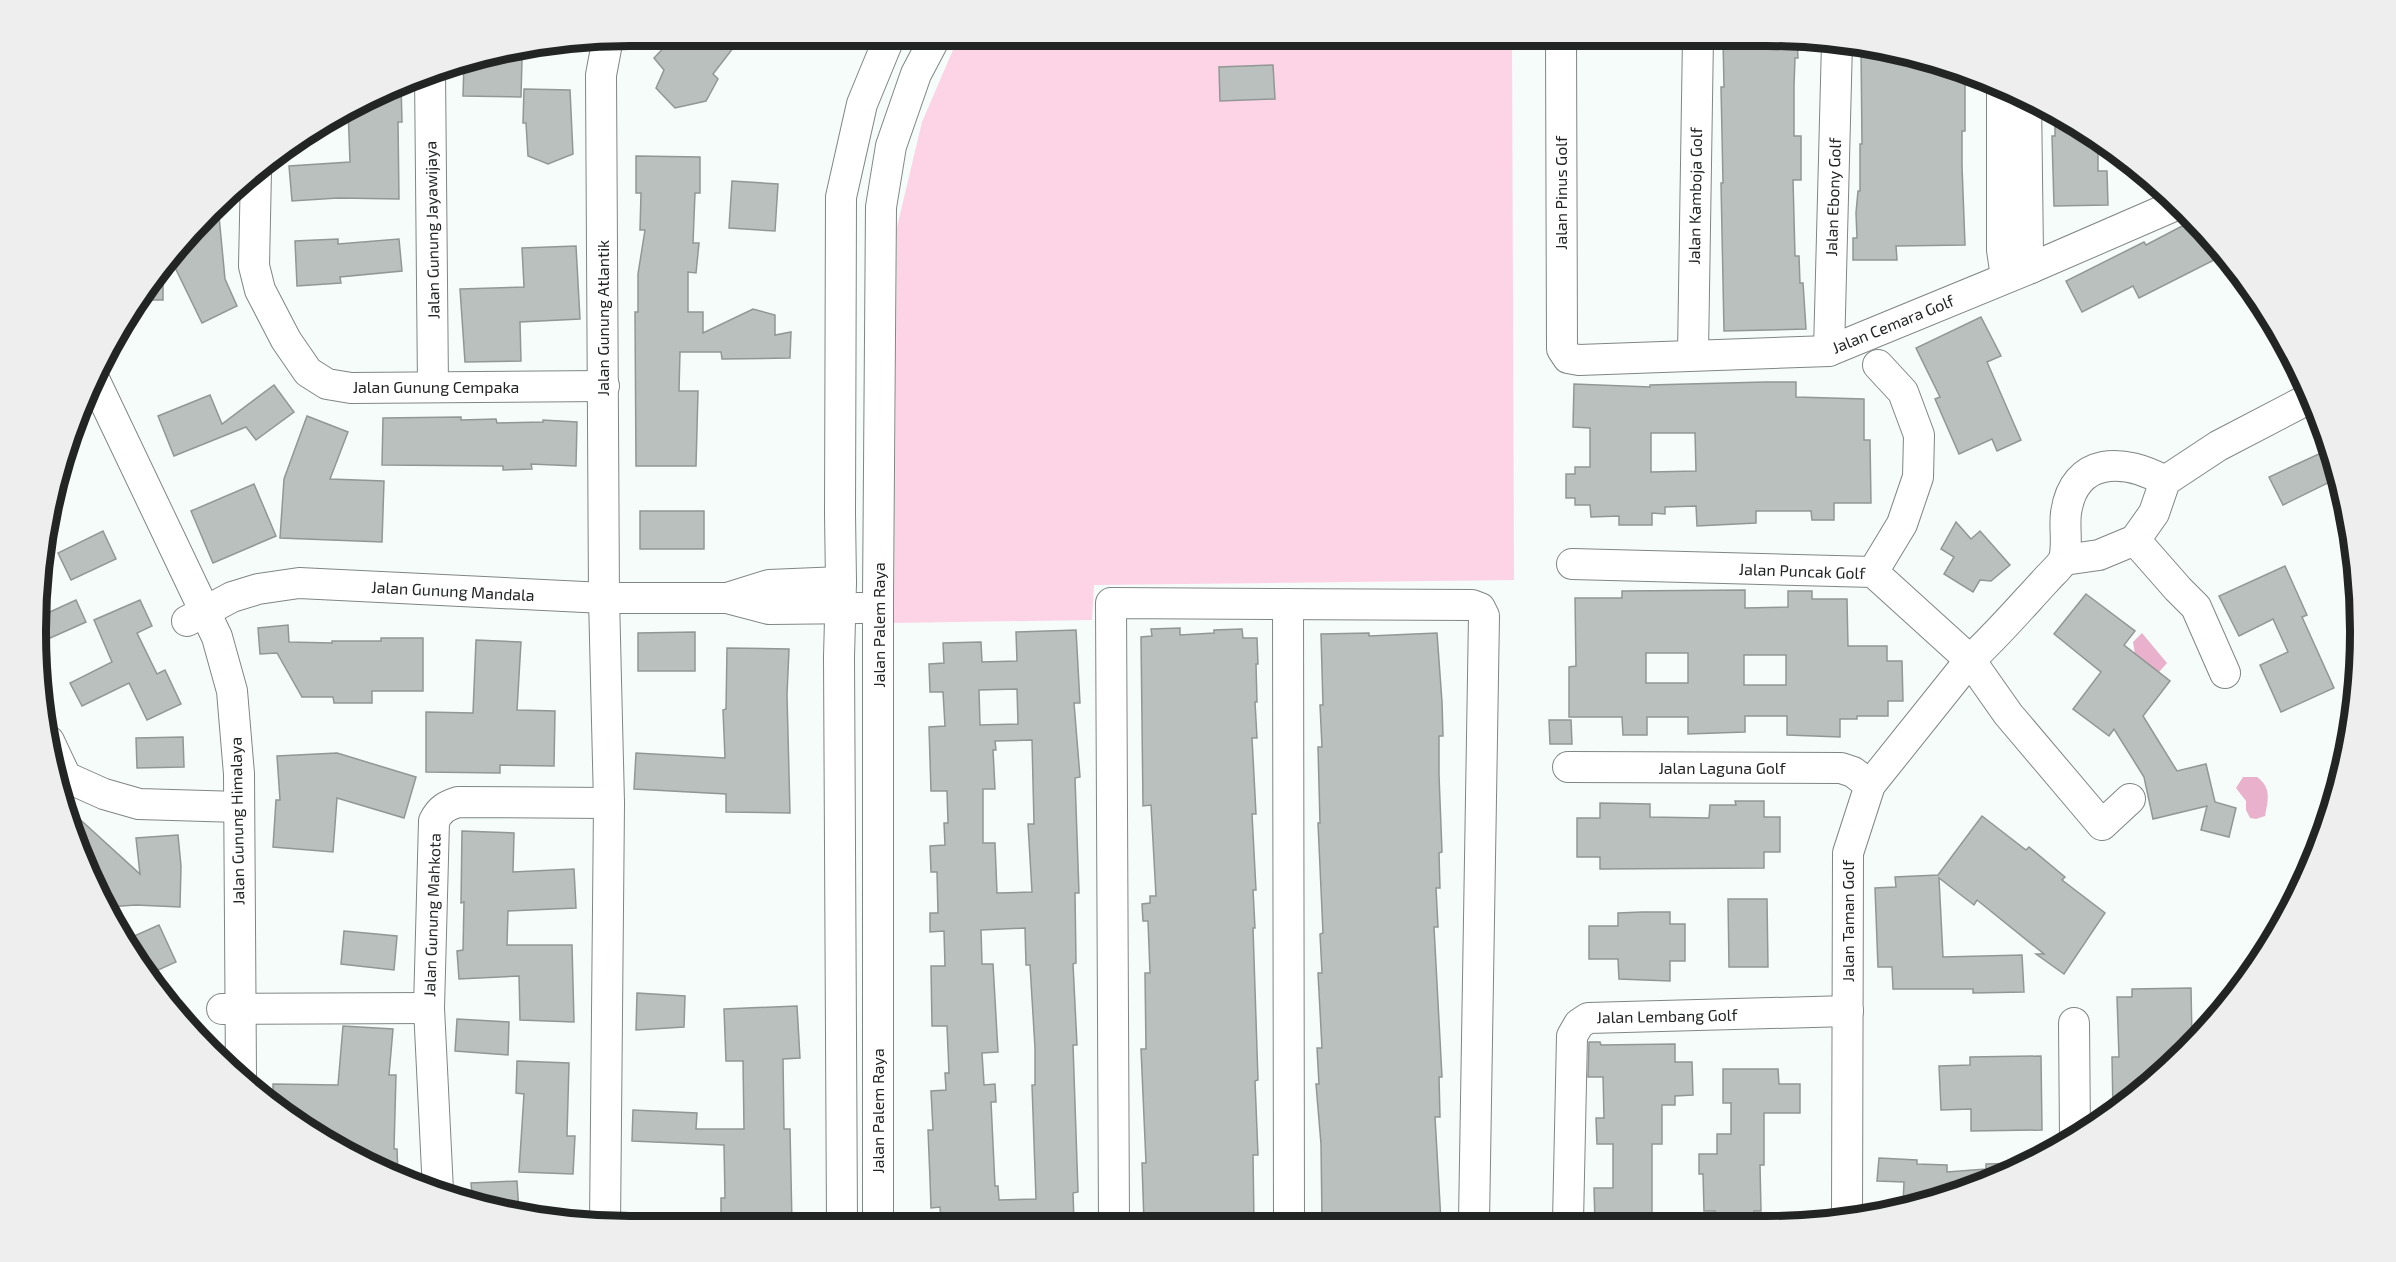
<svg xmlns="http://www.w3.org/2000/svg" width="2396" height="1262" viewBox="0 0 2396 1262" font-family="'Exo 2',sans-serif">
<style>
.green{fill:#fdd3e6}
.water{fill:#e9b1cb}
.building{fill:#bac0be;stroke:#919795;stroke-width:1.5;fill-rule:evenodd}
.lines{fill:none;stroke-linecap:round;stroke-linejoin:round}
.minor-casing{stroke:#808683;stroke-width:32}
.minor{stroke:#fff;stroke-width:30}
.labels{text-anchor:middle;stroke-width:6;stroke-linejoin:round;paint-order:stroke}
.street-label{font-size:16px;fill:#222524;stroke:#fff}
.rim{fill:none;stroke:#222524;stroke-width:8}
</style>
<rect width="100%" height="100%" fill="#f5fcf9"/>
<g class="green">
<polygon points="959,36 1512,37 1514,580 1094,585 1092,620 894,623 897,227 922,122"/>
<polygon points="2303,882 2298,894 2254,961 2257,944"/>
</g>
<g class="water">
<polygon points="2142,633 2167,663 2159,672 2148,672 2136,661 2133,642"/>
<path d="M2243 777H2257C2272 788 2268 800 2265 816L2256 819 2250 818 2246 810V801L2236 788Z"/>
</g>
<g class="building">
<polygon points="675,36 720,36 734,47 713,74 718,79 706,101 675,108 656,88 664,70 654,58"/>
<polygon points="1797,38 1798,58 1795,58 1794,86 1794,136 1801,136 1801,180 1793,180 1795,256 1799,256 1800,283 1803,283 1806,329 1724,331 1721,183 1723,183 1721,87 1724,87 1723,39"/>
<polygon points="1861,47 1919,56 1965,73 1965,131 1962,131 1962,166 1965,245 1896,246 1897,260 1853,260 1853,238 1857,238 1856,213 1858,191 1860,191 1860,144 1862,144"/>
<polygon points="472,59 522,60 521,97 463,96 464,61"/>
<polygon points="1273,65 1275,99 1220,101 1219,67"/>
<polygon points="401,85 402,122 398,122 399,199 338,198 292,201 289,166 350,162 348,109"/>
<polygon points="524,89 570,90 573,154 548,164 528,156 526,123 523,123"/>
<polygon points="2055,114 2098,141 2098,171 2107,171 2108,205 2054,206 2052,136 2055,136"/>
<polygon points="636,156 700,157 700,193 695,193 693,243 699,243 696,273 688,272 688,312 703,312 703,333 753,309 775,315 775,335 791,332 790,358 722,359 721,352 680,352 679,391 698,391 696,466 636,466 635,312 638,312 638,274 645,230 640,230 641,193 636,193"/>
<polygon points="732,181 778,184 775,231 729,228"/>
<polygon points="218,206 225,279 237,306 202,323 170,257 184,238"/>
<polygon points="2196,223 2213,239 2224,255 2139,298 2133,286 2082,312 2066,281 2144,242 2146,245 2184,225 2186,228"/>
<polygon points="338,239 338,244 399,239 402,271 340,277 341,283 297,286 295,241"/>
<polygon points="576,246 580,319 520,322 521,361 465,362 460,289 524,287 522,248"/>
<polygon points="163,265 163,300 137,300 148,285"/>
<polygon points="1981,317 2001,356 1987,362 2021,440 1997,451 1992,439 1959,454 1935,399 1940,397 1916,348"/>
<path d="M1765 382H1796V397L1864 399V440H1870L1871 503H1834V520H1812L1811 511H1756V523L1697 526 1696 506 1665 507V514L1652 513V525H1619V516L1591 517 1590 505H1575V498H1566V474H1575V467H1590V428L1573 427 1574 384 1650 387V385ZM1651 433H1695L1696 471 1651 472Z"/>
<polygon points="274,385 294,412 256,440 246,427 174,456 158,416 210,395 222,424"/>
<polygon points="307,416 348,432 330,479 384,481 382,542 280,538 284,479"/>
<polygon points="461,417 461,420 496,419 497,423 543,422 543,420 577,422 576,466 531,464 532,469 503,470 503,466 382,465 383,418"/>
<polygon points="2321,453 2334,480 2283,505 2269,477"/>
<polygon points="254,484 276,536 213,563 191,511"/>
<rect x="640" y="511" width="64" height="38"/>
<polygon points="1956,522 1971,539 1980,531 2010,565 1991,581 1980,580 1973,592 1944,574 1954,557 1941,549"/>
<polygon points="103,531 116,559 71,580 58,553"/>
<polygon points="2285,566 2307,615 2302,617 2334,688 2281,712 2260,665 2288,652 2273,619 2239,636 2219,596"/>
<path d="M1745 590V608L1788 607V591H1812V599H1847L1848 646H1887V661H1902L1903 701H1888V716H1857V719H1840V737L1787 735V716H1745V732L1688 734V717H1647V735H1623L1622 717H1569V667L1576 666 1575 598H1622V591ZM1646 653H1688V683H1646ZM1744 655H1786V685H1744Z"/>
<polygon points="2086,594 2135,631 2124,645 2170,681 2143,716 2177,771 2206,764 2215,802 2236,808 2229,837 2201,830 2207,806 2153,819 2144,777 2114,729 2109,736 2073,709 2101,672 2054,634"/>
<polygon points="76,600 86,622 48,639 39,617"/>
<polygon points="140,600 152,626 137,633 157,674 165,670 181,704 147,720 129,683 82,706 70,683 112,662 94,620"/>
<polygon points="288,625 289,642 332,643 332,641 381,641 381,638 423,638 423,691 372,691 372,703 334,703 333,697 302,697 277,653 260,654 258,628"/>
<polygon points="1180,628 1180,635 1214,633 1214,630 1242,629 1243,638 1257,638 1258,664 1256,664 1257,702 1255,702 1257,738 1252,738 1256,814 1252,814 1256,890 1253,890 1255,928 1253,928 1258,1080 1255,1081 1258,1155 1253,1155 1254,1223 1144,1223 1142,1163 1146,1163 1141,1049 1146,1049 1145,973 1150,973 1148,921 1143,921 1142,904 1150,903 1150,896 1156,896 1151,805 1143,806 1141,637 1152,636 1151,629"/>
<path d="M1076 630 1080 703H1074L1080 777 1075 778 1079 893H1075L1076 963 1073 964 1077 1045H1073L1078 1192 1073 1193 1074 1223 953 1224V1218L941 1219 940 1207 931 1208 930 1179 928 1130H933L931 1091 946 1090 945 1073H949L947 1026H932L931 966H945L944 931 930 932V913H938L937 872H931L930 846 945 845 944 823H948L947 791H931L929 727 945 726 943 692H930L929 664 944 663 943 643 981 642 982 662 1017 661 1016 632ZM1017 689 1018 724 980 725 979 690ZM1032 740 1034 824H1028L1032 892 997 893 995 843H983V789H995L993 750H996L995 741ZM1025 928 1026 965H1030L1035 1048V1085H1032L1036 1199 999 1200 998 1186H995L991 1102H996L995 1084 984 1085 982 1053 998 1052 993 964H982L981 930Z"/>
<polygon points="695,632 695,671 638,671 638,633"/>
<polygon points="1369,633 1369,636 1437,633 1442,702 1443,736 1439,736 1439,775 1442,852 1439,853 1440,888 1436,888 1438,927 1434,927 1442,1077 1439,1077 1440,1117 1435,1117 1441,1222 1322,1222 1321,1144 1316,1084 1319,1084 1317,1048 1322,1048 1318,973 1322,973 1320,934 1323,933 1318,823 1320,823 1318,747 1322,747 1320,705 1323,705 1321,634"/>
<polygon points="476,640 521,642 517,710 555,711 554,766 500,765 500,773 426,772 426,712 473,713"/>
<polygon points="727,648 789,649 787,695 790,813 726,812 726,794 634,789 636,753 725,758 723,710 726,709"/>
<polygon points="1549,720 1571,720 1572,744 1550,744"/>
<polygon points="183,737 184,767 137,768 136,738"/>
<polygon points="337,753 416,777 404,818 337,798 333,852 273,847 276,800 280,800 277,756"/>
<polygon points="1735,801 1764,801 1764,817 1780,817 1780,852 1764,852 1764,868 1600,869 1600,857 1577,857 1577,818 1600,818 1600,803 1650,804 1650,817 1709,818 1710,805 1736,805"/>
<polygon points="62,803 140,874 136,838 178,835 181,866 180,907 136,905 107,907 81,859"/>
<polygon points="1982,816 2026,850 2029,847 2065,877 2062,880 2105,913 2064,974 2036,954 2044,954 1977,900 1974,905 1939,878 1943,957 2022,955 2024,992 1973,993 1973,989 1893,989 1892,967 1878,967 1875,888 1896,887 1895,877 1938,875"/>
<polygon points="462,831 514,833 513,872 574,869 576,908 508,911 507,945 572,945 574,1022 520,1020 519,976 459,979 457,951 463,950 464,902 461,903"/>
<polygon points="1728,899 1767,899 1768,967 1729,967"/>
<polygon points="1642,912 1670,912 1670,924 1685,924 1685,961 1670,961 1670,981 1619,979 1618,959 1589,959 1589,926 1618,926 1618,913"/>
<polygon points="159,925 176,962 147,975 125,940"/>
<polygon points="344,931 397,936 394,970 341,964"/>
<polygon points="2191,988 2192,1041 2113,1110 2112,1057 2119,1057 2117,997 2132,997 2132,989"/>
<polygon points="637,993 685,996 684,1027 636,1030"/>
<polygon points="797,1006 800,1058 783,1059 784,1129 790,1129 792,1224 721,1224 721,1198 725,1198 724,1145 632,1141 633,1110 697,1113 696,1129 744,1129 743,1061 726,1061 724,1009"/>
<polygon points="457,1019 509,1022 508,1055 455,1051"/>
<polygon points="343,1026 393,1029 389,1075 396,1075 394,1149 397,1149 398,1176 368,1164 273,1106 273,1084 338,1085"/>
<polygon points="1589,1042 1600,1042 1601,1045 1675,1044 1675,1062 1692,1062 1693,1095 1675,1096 1675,1105 1662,1105 1662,1144 1652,1144 1652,1221 1595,1222 1594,1188 1613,1188 1613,1144 1597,1144 1596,1118 1604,1118 1603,1077 1588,1077"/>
<polygon points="2041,1056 2042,1130 1971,1131 1971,1109 1941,1110 1939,1066 1970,1065 1970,1057"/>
<polygon points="517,1061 569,1063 567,1136 575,1136 573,1174 519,1172 524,1094 516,1093"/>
<polygon points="1723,1069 1778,1069 1779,1084 1800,1084 1800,1113 1764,1113 1764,1165 1760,1165 1761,1211 1754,1211 1754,1221 1715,1221 1715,1211 1704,1211 1703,1174 1699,1174 1699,1154 1717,1154 1717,1134 1731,1134 1731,1103 1723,1103"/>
<polygon points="1879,1158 1917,1160 1917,1164 1947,1165 1947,1172 1986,1169 1986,1164 2025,1163 1992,1181 1903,1205 1904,1182 1877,1181"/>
<polygon points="517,1181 519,1213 473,1204 471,1183"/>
</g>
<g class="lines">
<defs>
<g id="minor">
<polyline points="1561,37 1562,349 1568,358 1579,360 1829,351 2031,268 2176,205"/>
<polyline points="430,72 433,387"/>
<polyline points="2002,87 2002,250 2006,277"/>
<polyline points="2026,97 2028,255 2031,268"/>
<polyline points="256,171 254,266 260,290 286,340 308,372 327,384 351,388 604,386"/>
<polyline points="1829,351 1837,43"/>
<polyline points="1693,354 1698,37"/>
<polyline points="94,379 217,637 232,691 239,774 241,1077"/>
<polyline points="2135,540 2178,589 2196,607 2225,673"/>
<polyline points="2064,560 2099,555 2135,540 2154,513 2165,481 2218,446 2310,398"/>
<path d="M1572 564 1873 572 1970 660C1997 635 2021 607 2046 580 2051 574 2061 566 2064 559 2068 545 2064 527 2066 513 2074 456 2124 458 2165 481"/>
<polyline points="1873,572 1902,524 1918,477 1919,435 1903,392 1878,365"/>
<polyline points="727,598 769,585 841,582"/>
<polyline points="1288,604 1289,1223"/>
<polyline points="187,621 232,597 258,589 299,583 604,598 727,598 769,609 861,608"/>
<polyline points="49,741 66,777 104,794 139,804 239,807"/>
<polyline points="1568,767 1841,768 1853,772 1870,785"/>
<polyline points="222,1009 429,1008"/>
<polyline points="2074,1023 2075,1137"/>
<path d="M438 1191 429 1008 434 821C440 809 446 806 458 802L609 803"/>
<polyline points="1847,1220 1848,853 1870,785 1970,660 2008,714 2102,825 2130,799"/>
<polyline points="1568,1222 1572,1036 1579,1024 1588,1018 1848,1011"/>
<polyline points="1114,1223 1111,603 1472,605 1480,608 1484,616 1474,1222"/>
<polyline points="842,1224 839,657 841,582 840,514 841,197 862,104 890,36"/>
<polyline points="878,1224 878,598 881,207 891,146 916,74 936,36"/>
<polyline points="605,1225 609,803 604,598 601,75 608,38"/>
</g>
</defs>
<use href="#minor" class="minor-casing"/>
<use href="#minor" class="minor"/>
</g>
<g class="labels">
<g class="street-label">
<text transform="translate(1561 193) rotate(-90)" y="6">Jalan Pinus Golf</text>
<text transform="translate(1695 196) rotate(-89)" y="6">Jalan Kamboja Golf</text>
<text transform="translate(1833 197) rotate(-88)" y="6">Jalan Ebony Golf</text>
<text transform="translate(432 230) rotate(-91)" y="6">Jalan Gunung Jayawijaya</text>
<text transform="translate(603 318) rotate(-90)" y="6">Jalan Gunung Atlantik</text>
<text transform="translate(1893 324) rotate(-22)" y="6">Jalan Cemara Golf</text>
<text x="436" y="393">Jalan Gunung Cempaka</text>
<text transform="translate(1802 571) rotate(2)" y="6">Jalan Puncak Golf</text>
<text transform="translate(453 591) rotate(3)" y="6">Jalan Gunung Mandala</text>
<text transform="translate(879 625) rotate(-90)" y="6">Jalan Palem Raya</text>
<text x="1722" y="774">Jalan Laguna Golf</text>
<text transform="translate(237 821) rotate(-91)" y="6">Jalan Gunung Himalaya</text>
<text transform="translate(432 915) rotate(-88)" y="6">Jalan Gunung Mahkota</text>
<text transform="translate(1848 921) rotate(-90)" y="6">Jalan Taman Golf</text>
<text transform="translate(1667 1016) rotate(-1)" y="6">Jalan Lembang Golf</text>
<text transform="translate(878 1111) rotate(-90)" y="6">Jalan Palem Raya</text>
</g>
</g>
<path d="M0 0H2396V1262H0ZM630 46H1766A584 584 0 0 1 2350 630V632A584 584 0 0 1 1766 1216H630A584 584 0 0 1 46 632V630A584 584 0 0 1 630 46Z" fill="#edeeed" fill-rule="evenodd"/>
<path class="rim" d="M630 46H1766A584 584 0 0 1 2350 630V632A584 584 0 0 1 1766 1216H630A584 584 0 0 1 46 632V630A584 584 0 0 1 630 46Z"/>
</svg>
